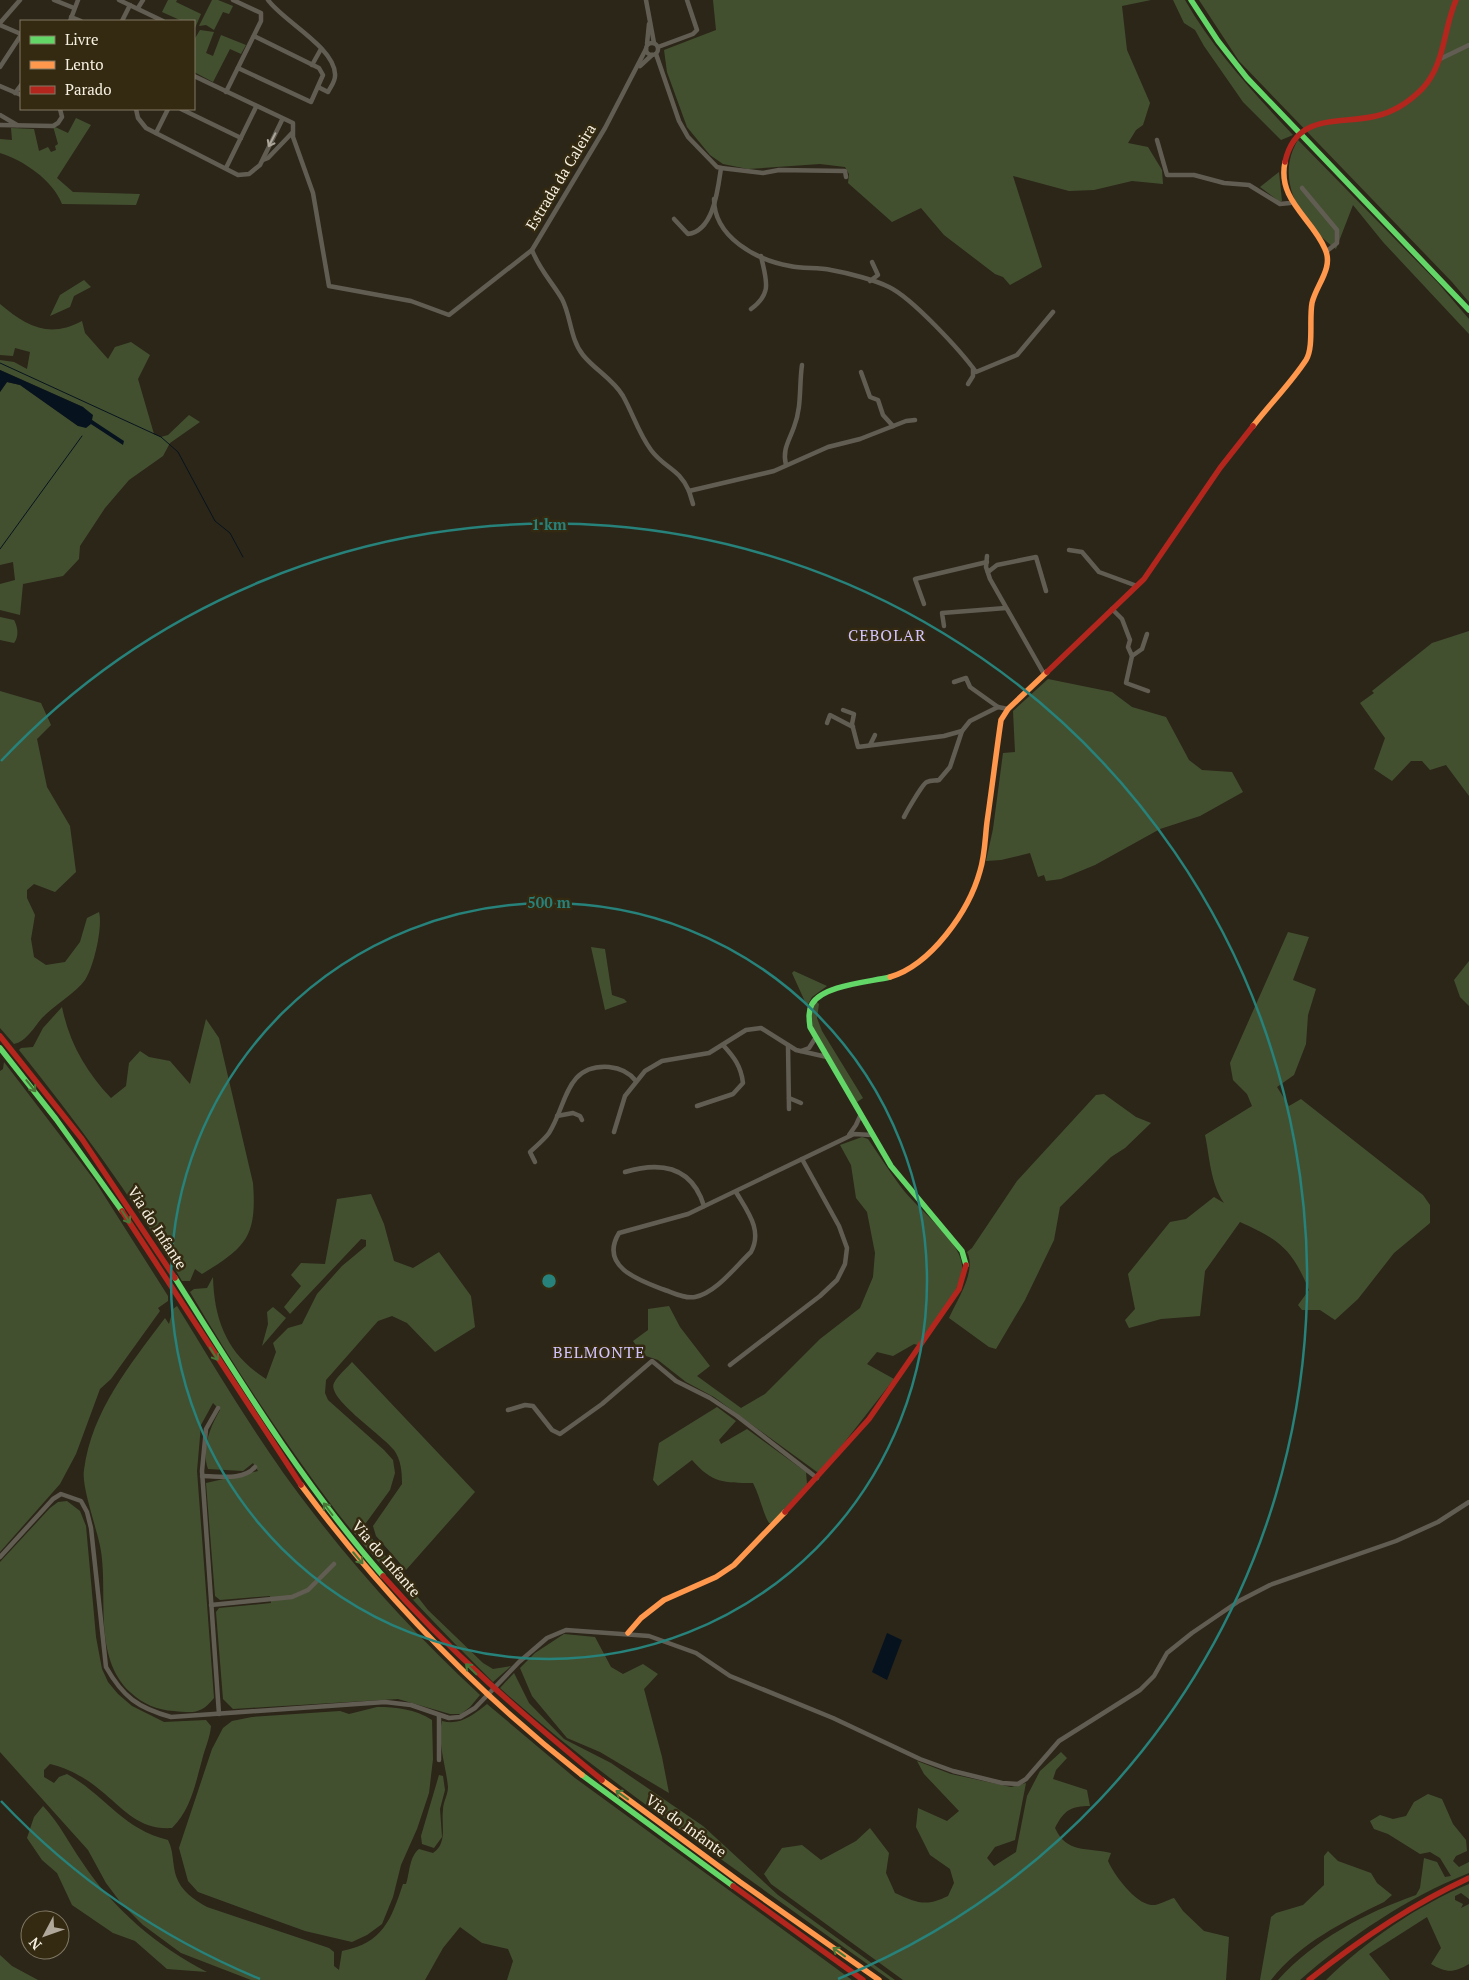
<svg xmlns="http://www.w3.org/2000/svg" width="1469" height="1980" viewBox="0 0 1469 1980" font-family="'PT Serif',serif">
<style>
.green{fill:#435030}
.water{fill:#06131e}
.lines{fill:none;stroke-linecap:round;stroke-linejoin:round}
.stream{stroke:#06131e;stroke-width:1}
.street{stroke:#625d53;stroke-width:4.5}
.fast{stroke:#63d668;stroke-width:5.5}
.slow{stroke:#ff974d;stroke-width:5.5}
.jam{stroke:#b3261e;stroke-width:5.5}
.oneway{stroke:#aca69a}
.oneway2{stroke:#497738}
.ring{fill:none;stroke:#26827a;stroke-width:2.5}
.labels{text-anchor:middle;stroke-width:5;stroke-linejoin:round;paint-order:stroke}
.street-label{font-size:15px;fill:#f7f0e1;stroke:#342a11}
.neighbourhood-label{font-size:16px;letter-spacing:1px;fill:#d3c4fd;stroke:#342a11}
.centre{fill:#26827a;stroke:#342a11;stroke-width:2.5}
.ring-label{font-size:15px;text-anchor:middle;font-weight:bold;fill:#26827a;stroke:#342a11;stroke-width:5;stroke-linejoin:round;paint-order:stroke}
</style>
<rect width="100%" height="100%" fill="#2c2619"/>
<g class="green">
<polygon points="168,0 177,0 176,2 201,14 195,28 194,21 182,21 162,12"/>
<polygon points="212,0 218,0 233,6 229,14 223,12 214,30 206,25 199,26"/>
<polygon points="713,0 1151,0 1122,6 1127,50 1150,103 1143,125 1136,130 1128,143 1148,147 1162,170 1163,184 1132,181 1094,190 1069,191 1013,176 1042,267 1010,285 1003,277 995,274 944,235 921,208 892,222 848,183 849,174 845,167 820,164 748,169 723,164 710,155 687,127 667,72 664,50 716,30"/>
<path d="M1173 0H1185C1214 51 1254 93 1293 135L1281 140 1243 102 1204 46 1195 30 1184 23Z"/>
<polygon points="1199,0 1469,0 1469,302 1452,282 1239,61"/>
<polygon points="200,30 214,32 206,53 213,56 221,35 246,45 241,54 230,49 213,82 194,72 194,40"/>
<path d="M76 118 91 125 57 178 73 192 140 194 136 205 62 204C53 180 23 160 0 153V139L12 140 11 128 34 129 39 151 48 147 51 152 56 150 55 146 58 144 53 126 68 133Z"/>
<path d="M1298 140 1438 283 1469 319V334L1383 242 1353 205 1336 249C1303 224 1273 181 1298 140Z"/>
<polygon points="1279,172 1282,201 1280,202 1260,187"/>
<polygon points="84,280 91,287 74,296 70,307 50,316 60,295"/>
<path d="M0 304C26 326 49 339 82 321L85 333 108 359 115 347 131 342 150 355 138 379 154 434 161 437 168 435 189 415 200 422 170 443 163 456 129 480 105 508 80 546 79 559 63 576 23 584 20 615 0 610V584L15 580 13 562 0 565V392L7 382 20 385 78 426 91 424 123 444 92 420 83 407 0 370V360L14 362 27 369 30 352 15 348 13 356 0 355Z"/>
<path d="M0 617 14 620C18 627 19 637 14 643L0 640Z"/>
<polygon points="1469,631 1469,796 1446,765 1430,770 1422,761 1411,761 1392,781 1374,769 1385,738 1360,703 1374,693 1372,691 1432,643"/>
<polygon points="1048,679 1112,692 1132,707 1166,717 1189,760 1202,770 1232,772 1243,792 1200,816 1160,829 1095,865 1061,879 1046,881 1044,875 1038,877 1030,853 1001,860 986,861 993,829 1003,753 1015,752 1013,711"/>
<path d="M0 691 41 703 51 725 37 739 47 787 70 826 76 872 55 892 34 884 27 890V898L35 915 31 939 34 957 46 965 65 962 80 942 87 918 99 912C103 926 94 967 85 980 76 993 54 1005 42 1018 34 1027 27 1041 14 1044L0 1028Z"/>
<path d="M1288 932 1309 937 1293 980 1316 989 1308 1015 1306 1044 1294 1075 1277 1087 1289 1106 1301 1099 1423 1195 1430 1205V1223L1394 1253 1358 1299 1335 1320 1320 1310H1302L1298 1305 1309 1290C1292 1249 1280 1240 1240 1222L1205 1271 1200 1316 1161 1319 1129 1328 1125 1320 1135 1309 1128 1274 1170 1222 1186 1219 1214 1197 1224 1203C1210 1182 1210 1158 1205 1135L1252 1106 1247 1094 1233 1080 1230 1063Z"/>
<polygon points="591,947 605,949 612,995 624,999 627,1002 605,1010"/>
<polygon points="1469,961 1469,1006 1460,997 1454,980"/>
<polygon points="794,971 827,986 812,997 807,1006 792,973"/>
<polygon points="816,1001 819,1004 817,1018 822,1031 863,1098 857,1102 813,1028 811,1010"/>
<path d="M62 1007C69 1042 86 1072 111 1098L126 1086 129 1063 140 1051 149 1057 170 1061 190 1084 206 1019 219 1038 253 1183C257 1237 246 1247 202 1274L195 1269 190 1281H182C135 1200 78 1124 19 1050L21 1048 33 1047 43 1028Z"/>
<polygon points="4,1062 95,1181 168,1296 168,1301 158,1308 160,1311 111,1379 100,1389 76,1454 60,1484 0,1552 0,1071 3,1069"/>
<path d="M1104 1094 1136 1117 1151 1123 1125 1148 1111 1157 1060 1207 1054 1240 1025 1300 996 1349 989 1347 949 1318C957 1300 977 1271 967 1252L972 1248 1017 1181 1096 1095Z"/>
<path d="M862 1137 868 1139C879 1155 889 1171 901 1187 916 1208 960 1240 962 1265 964 1289 931 1327 918 1345L914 1344 893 1356 877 1352 867 1364 894 1379 822 1471 817 1472 714 1397 686 1382 658 1360 643 1355 633 1341 648 1330V1309L669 1306 680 1327 710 1366 697 1376 741 1408 765 1394 820 1339 860 1308 873 1277 875 1253 867 1212 856 1198 851 1165 840 1145Z"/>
<path d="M371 1194 384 1224 394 1261 413 1268 439 1252 471 1296 475 1327 435 1352 407 1323 392 1316 378 1321 326 1380 325 1393 328 1400 384 1450 393 1460 395 1473 390 1490 363 1527 428 1610 483 1663 493 1669 511 1666 493 1682C438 1627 384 1572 336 1511 284 1442 234 1367 190 1292L194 1289 207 1288 213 1277C214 1321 228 1355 266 1379L276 1352 273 1343 288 1328 302 1324 317 1294 342 1266 366 1246V1240L361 1239 290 1314 284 1307 301 1286 291 1275 301 1263 325 1264 337 1199Z"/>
<path d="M177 1306C220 1376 263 1449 314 1514 364 1579 420 1639 480 1695L470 1707 461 1714H450L398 1699 233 1709 223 1699 216 1612 219 1608 271 1603 270 1596 220 1600 215 1596 206 1483 258 1471 253 1463 243 1471 208 1469C201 1450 210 1427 220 1410L213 1403 201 1425 197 1471 214 1698C201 1714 194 1713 174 1711 157 1710 143 1704 130 1692 93 1657 108 1598 101 1551 98 1531 81 1487 84 1470 92 1410 130 1365 165 1318L169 1324 173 1309Z"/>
<polygon points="273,1307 286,1318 262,1346 268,1324 267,1312"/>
<path d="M352 1362 475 1492 406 1570 376 1536 373 1526 402 1484C402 1471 401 1460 394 1450 384 1436 326 1398 334 1383 338 1375 347 1368 352 1362Z"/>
<path d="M717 1407 736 1421 719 1440 721 1444 747 1429 806 1472 807 1484 773 1523H769C762 1511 760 1496 753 1483 724 1483 712 1483 692 1460L658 1486 653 1480 659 1443Z"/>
<path d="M67 1501 80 1511 86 1526 96 1637 102 1669 108 1682 118 1694 132 1706 164 1722 206 1720 211 1726C210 1738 205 1748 202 1760 195 1785 191 1809 172 1828 141 1830 126 1812 105 1794 89 1780 71 1769 50 1764L44 1770V1777L54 1783 59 1777 67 1774C104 1794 122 1829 168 1840 174 1852 172 1863 176 1876 181 1891 194 1900 207 1907L329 1948 334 1952V1966L339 1970 342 1951C383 1943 391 1920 403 1884H406C410 1872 409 1857 419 1849L433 1853C448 1843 441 1825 443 1810 443 1802 448 1795 448 1787 446 1765 437 1743 442 1721 460 1726 473 1715 487 1704L575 1778 852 1980H507L513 1961 508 1949 482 1943 460 1927 443 1948 425 1980H251L181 1953 143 1925 121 1903 106 1883 88 1850 0 1752V1562L50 1508 58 1502Z"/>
<polygon points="564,1634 595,1637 611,1667 623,1674 643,1664 658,1674 644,1689 662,1757 669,1793 600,1752 567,1738 532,1696 520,1668 535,1653"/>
<path d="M514 1673 529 1703 564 1739 611 1763 703 1826 778 1895 895 1980H890C832 1939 775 1898 718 1857 643 1803 569 1750 500 1688Z"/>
<path d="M377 1707C396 1707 415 1709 432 1720L433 1759 429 1793 417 1829 401 1865 393 1897 382 1924 367 1935 352 1942 305 1931 198 1892 188 1881 179 1848 212 1749 223 1728 232 1721 252 1717 340 1711 349 1714Z"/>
<path d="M1061 1752 1067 1758 1056 1770 1053 1779 1087 1790 1090 1806C1071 1806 1064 1810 1055 1828 1067 1854 1086 1847 1111 1853L1108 1861C1114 1875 1135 1903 1151 1905 1158 1906 1167 1900 1174 1898L1183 1911 1204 1931 1229 1937 1226 1980H903L771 1884 764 1874 782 1848 802 1845 821 1860 856 1841 870 1828 889 1853 886 1873 895 1893C917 1903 926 1907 948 1896L954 1883 950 1869 930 1855 916 1827 918 1808 947 1821 959 1811 924 1774 917 1761 951 1774 1011 1787 1026 1783 1015 1840 995 1847 987 1858 994 1866 1016 1852 1027 1796 1040 1771Z"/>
<polygon points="439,1775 443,1776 445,1790 440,1809 442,1837 434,1848 422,1844 421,1836"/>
<path d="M1428 1794 1442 1799 1453 1824 1466 1840 1467 1851 1456 1856 1453 1861 1459 1867 1469 1862V1873C1408 1897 1349 1937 1300 1980H1278C1315 1939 1365 1913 1416 1895L1420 1888 1424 1858 1437 1862 1445 1877 1451 1876 1440 1858 1430 1852 1420 1854 1388 1834 1374 1829 1370 1821 1380 1815 1393 1819 1406 1816 1414 1802Z"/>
<path d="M43 1806C60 1824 68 1842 82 1862 113 1909 157 1946 207 1972L167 1969 135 1941 113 1933 72 1905 57 1873 42 1860 27 1838 34 1817Z"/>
<path d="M1328 1851 1338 1861 1371 1873 1377 1883 1392 1895 1384 1902C1343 1922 1300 1943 1271 1980H1260L1271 1917 1276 1913 1303 1905 1324 1885V1856Z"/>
<path d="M1469 1884V1899L1461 1893 1455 1896V1900L1463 1904 1461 1908 1469 1904V1964C1454 1973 1446 1973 1431 1964L1441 1948 1427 1917 1369 1954 1390 1980H1326C1366 1941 1418 1905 1469 1884Z"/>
<polygon points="0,1955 12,1966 38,1980 0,1980"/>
</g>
<g class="water">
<polygon points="0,370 83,407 93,415 92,420 124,441 123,445 91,424 86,428 78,426 20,385 7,382 0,392"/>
<polygon points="887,1633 902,1640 887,1680 872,1672"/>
</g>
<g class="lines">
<g class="stream">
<polyline points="0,363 161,437 178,452 215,521 230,533 243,557"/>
<polyline points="0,549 82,436"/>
</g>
<g class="street">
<polyline points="54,0 74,8"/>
<polyline points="119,0 163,21"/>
<path d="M268 0C283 21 334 47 335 74 336 81 331 86 328 92L318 87"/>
<polyline points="646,0 654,43"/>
<polyline points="138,8 143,0"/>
<polyline points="71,17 81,21"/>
<polyline points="70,21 78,0"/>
<polyline points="122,21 130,5"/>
<polyline points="0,23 20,0"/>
<polyline points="0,25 21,34"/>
<circle cx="652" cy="49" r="6"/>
<polyline points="647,44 649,24"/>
<polyline points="658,47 693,34 697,30 687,0"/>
<path d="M646 49 605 128 532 250C539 269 552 282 562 299 571 316 570 339 583 355 595 370 613 379 623 396 633 414 639 434 651 450 664 468 679 468 689 491"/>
<path d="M656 54 679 121 688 137 717 167 721 168C718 188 714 231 688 234L674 219"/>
<polyline points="1440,59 1469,45"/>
<polyline points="312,65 321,49"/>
<polyline points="640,66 652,55"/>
<polyline points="0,67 21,35"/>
<polyline points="238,68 311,102 323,75 319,68 254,36"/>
<polyline points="194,76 293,123 293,137 313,193 329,286 411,301 449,315 532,250"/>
<polyline points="0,86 21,95"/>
<polyline points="226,92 261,21 261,13 233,0"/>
<polyline points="15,93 21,85"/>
<polyline points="136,109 138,118 146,128 238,175 249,174 260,165 282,120"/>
<polyline points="181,109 241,138"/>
<polyline points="0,115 17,125"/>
<polyline points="0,125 53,126 58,123 62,117 60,109"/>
<polyline points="156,133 168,109"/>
<polyline points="1157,140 1167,175 1194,175 1224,183 1249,185 1280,204 1290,203"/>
<polyline points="263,160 268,158 292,133"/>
<polyline points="226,168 256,107"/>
<polyline points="721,168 763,173 779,170 845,171 846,177"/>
<polyline points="1302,188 1337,230 1337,243 1327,251"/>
<path d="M714 199C714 237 756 260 790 266 803 269 818 267 831 270 848 273 875 280 889 287 912 298 961 351 976 372L1017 355 1053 312"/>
<polyline points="870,281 878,275 872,262"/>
<path d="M751 309C773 293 766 280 761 256"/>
<polyline points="861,372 870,397 878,400 883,415 893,426"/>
<polyline points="968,384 973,376 973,369"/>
<path d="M786 465C782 450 789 441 794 427 802 407 799 385 802 365"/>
<polyline points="693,504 689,491 774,471 828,447 860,439 906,421 915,420"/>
<polyline points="1069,550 1082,552 1099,572 1137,586"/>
<polyline points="987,556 986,567 990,579 1044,674"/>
<polyline points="988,572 997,565 1036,557 1046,591"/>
<polyline points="924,604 915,579 987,562"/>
<polyline points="1112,609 1122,619 1130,640 1128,647 1132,656 1126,683 1148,691"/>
<polyline points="944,626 942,613 1006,608"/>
<polyline points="1132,656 1142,649 1147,634"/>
<polyline points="954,682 966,678 970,687 998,707"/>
<polyline points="843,710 854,714 852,724 858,747 944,736 962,731 970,721 998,707 1008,709"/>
<polyline points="827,723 830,715 853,727"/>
<polyline points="870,745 875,735"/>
<path d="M904 817C907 811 923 783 927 782 931 780 935 781 939 780L950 767 962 731"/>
<polyline points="788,1045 789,1109"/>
<polyline points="801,1051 809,1048 816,1037"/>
<polyline points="789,1098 801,1103"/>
<path d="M697 1106 733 1094 743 1083C741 1066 734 1057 723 1045"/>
<polyline points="557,1116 573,1113 580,1116 582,1120"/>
<polyline points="614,1132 625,1096 645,1071 662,1061 709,1053 746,1030 761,1028 796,1050 827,1057"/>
<polyline points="849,1135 856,1125 861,1114"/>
<path d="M535 1162 530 1152C536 1146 544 1140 549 1133 567 1105 565 1064 609 1067 620 1068 629 1072 636 1081"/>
<path d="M625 1172C662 1161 692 1167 704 1206"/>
<path d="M736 1192C747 1211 763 1230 751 1252 736 1266 716 1293 695 1297 684 1299 672 1292 662 1289 638 1280 599 1266 619 1233L688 1214 854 1134 872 1135"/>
<polyline points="730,1365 820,1296 837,1280 845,1264 847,1248 839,1226 802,1159"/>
<polyline points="218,1408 206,1429 202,1471 219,1714"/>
<polyline points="508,1410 525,1405 533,1406 552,1430 560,1434 602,1404 652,1361 676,1381 710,1398 737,1416 817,1478"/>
<path d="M202 1476C219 1476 243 1481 255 1467"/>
<path d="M0 1557 53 1499 61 1494 81 1501 87 1512 91 1528 106 1667C123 1697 138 1708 171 1717L385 1702 411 1705 449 1718 460 1717 475 1708 519 1662 547 1638 566 1630 649 1636 696 1653 730 1676 833 1718 920 1759 953 1771 1002 1783 1018 1784 1026 1779 1059 1741 1140 1690 1154 1676 1167 1653 1192 1633 1239 1601 1270 1585 1396 1541 1438 1522 1469 1502"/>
<polyline points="211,1605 292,1597 308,1590 334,1564"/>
<polyline points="439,1760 439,1715"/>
</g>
<g class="fast">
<polyline points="1191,0 1218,41 1247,78 1469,310"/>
<path d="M890 977C870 982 823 985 812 1004 808 1011 809 1019 810 1027L891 1166 962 1251 966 1265"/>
<polyline points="0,1048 56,1119 122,1211"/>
<path d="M175 1278C240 1381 303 1484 383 1576"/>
<polyline points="582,1775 733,1886"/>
</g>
<g class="slow">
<path d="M1253 426C1270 404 1291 383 1306 360 1314 347 1309 319 1312 303 1316 285 1334 268 1325 249 1312 218 1277 200 1285 162"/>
<path d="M890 977C931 965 969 911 980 871 985 855 985 838 987 822 992 788 996 754 1001 720L1008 709 1047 672"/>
<path d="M301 1485C382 1594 475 1691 582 1775"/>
<polyline points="628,1633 641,1618 664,1600 716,1577 734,1565 785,1512"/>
<polyline points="602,1780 740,1882 879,1980"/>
</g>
<g class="jam">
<path d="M1285 162C1296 112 1339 125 1376 116 1394 112 1409 102 1422 89 1445 65 1443 30 1456 0"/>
<polyline points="1047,672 1144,579 1220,468 1253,426"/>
<polyline points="0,1036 82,1139 175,1278"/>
<polyline points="122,1211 301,1485"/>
<polyline points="785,1512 869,1419 959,1289 966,1265"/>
<path d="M383 1576C449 1651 524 1716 602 1780"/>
<polyline points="733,1886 863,1980"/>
<path d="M1309 1980C1359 1940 1411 1905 1469 1878"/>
</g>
</g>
<defs><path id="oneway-shaft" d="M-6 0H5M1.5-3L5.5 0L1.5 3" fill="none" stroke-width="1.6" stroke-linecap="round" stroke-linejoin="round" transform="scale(1.25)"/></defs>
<use class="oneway" href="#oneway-shaft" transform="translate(272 140) rotate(117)"/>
<g class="oneway2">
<use href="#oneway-shaft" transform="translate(31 1086) rotate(51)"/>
<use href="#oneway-shaft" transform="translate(126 1217) rotate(57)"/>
<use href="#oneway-shaft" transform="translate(214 1354) rotate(58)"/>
<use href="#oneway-shaft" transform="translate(328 1509) rotate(-127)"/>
<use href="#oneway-shaft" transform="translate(358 1558) rotate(50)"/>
<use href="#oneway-shaft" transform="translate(471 1669) rotate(-136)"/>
<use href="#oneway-shaft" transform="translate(622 1795) rotate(-144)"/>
<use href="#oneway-shaft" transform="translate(839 1952) rotate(-144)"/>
</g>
<g class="ring">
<circle cx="549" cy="1281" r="378"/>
<path d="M260 1979A756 756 0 0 1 1 1801M1 761A756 756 0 1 1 838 1979"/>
</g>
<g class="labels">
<g class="street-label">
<text transform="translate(561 177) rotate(-59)" y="5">Estrada da Caleira</text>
<text transform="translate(157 1228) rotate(57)" y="5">Via do Infante</text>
<text transform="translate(386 1559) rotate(49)" y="5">Via do Infante</text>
<text transform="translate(686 1826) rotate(36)" y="5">Via do Infante</text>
</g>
<g class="neighbourhood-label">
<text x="887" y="641">CEBOLAR</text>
<text x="599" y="1358">BELMONTE</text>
</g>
</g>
<circle cx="549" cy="1281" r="8" class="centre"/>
<g class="ring-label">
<text x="549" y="530">1 km</text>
<text x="549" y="908">500 m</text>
</g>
<rect x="20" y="20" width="175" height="90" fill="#342a11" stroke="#827964"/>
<rect x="30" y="36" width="25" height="8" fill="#63d668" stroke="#827964"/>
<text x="65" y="45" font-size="15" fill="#f7f0e1">Livre</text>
<rect x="30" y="61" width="25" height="8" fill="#ff974d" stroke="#827964"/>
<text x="65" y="70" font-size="15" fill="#f7f0e1">Lento</text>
<rect x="30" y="86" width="25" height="8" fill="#b3261e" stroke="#827964"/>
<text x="65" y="95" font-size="15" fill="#f7f0e1">Parado</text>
<g transform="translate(45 1935) rotate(229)"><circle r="24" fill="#342a11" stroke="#827964"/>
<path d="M0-4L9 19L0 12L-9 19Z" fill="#b0a99b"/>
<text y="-8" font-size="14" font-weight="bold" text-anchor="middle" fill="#f7f0e1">N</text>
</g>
</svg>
